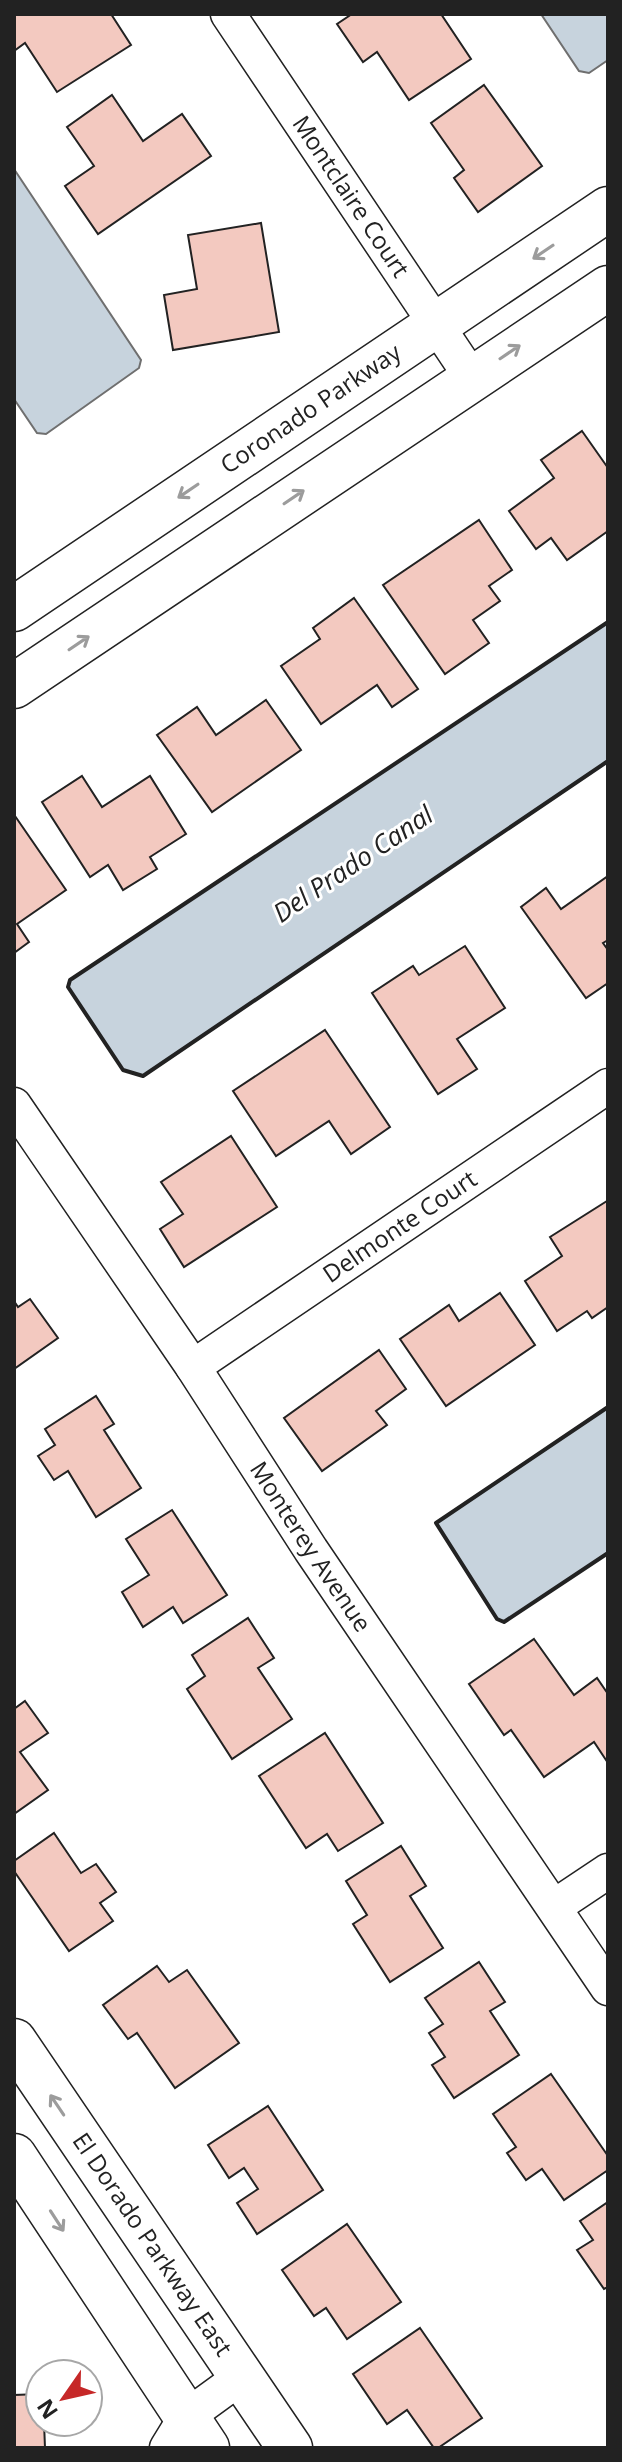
<svg xmlns="http://www.w3.org/2000/svg" width="622" height="2462" viewBox="0 0 622 2462" font-family="'Open Sans',sans-serif">
<style>
.water{fill:#c7d3dd;stroke:#6f6f6f;stroke-width:2}
.building{fill:#f3c9c0;stroke:#222;stroke-width:2}
.lines{fill:none;stroke-linecap:round;stroke-linejoin:round}
.street-casing{stroke:#222;stroke-width:37}
.secondary-casing{stroke:#222;stroke-width:47}
.street{stroke:#fff;stroke-width:34}
.secondary{stroke:#fff;stroke-width:44}
.wall{stroke:#222;stroke-width:4}
.oneway{stroke:#9c9c9c}
.labels{text-anchor:middle;stroke-width:6;stroke-linejoin:round;paint-order:stroke}
.street-label{font-size:24px;fill:#222;stroke:#fff}
.water-label{font-size:26px;font-style:italic;fill:#222;stroke:#fff}
</style>
<rect width="100%" height="100%" fill="#fff"/>
<g class="water">
<polygon points="541,14 608,14 608,60 589,73 579,71"/>
<polygon points="14,169 141,360 139,368 46,434 37,433 14,399"/>
<polygon points="608,622 608,761 143,1076 123,1070 68,987 70,980"/>
<polygon points="608,1407 608,1553 504,1622 497,1619 436,1523"/>
</g>
<g class="building">
<polygon points="14,14 111,14 131,45 57,92 25,43 14,51"/>
<polygon points="352,14 441,14 471,59 409,100 377,52 363,62 337,24"/>
<polygon points="484,85 542,166 478,212 454,178 464,170 431,123"/>
<polygon points="112,95 143,141 182,114 211,156 98,234 65,186 94,166 67,127"/>
<polygon points="261,223 279,332 173,350 164,295 197,289 188,235"/>
<polygon points="582,431 608,468 608,531 567,560 551,538 536,549 509,511 554,478 541,460"/>
<polygon points="479,520 512,570 489,586 500,601 473,620 489,643 445,674 383,585"/>
<polygon points="354,598 418,689 392,707 377,685 321,724 281,666 320,639 313,628"/>
<polygon points="266,700 301,750 212,812 157,735 197,707 216,735"/>
<polygon points="82,776 102,807 150,776 186,834 150,857 157,869 123,890 108,865 90,877 42,802"/>
<polygon points="15,816 66,890 17,924 29,942 14,953"/>
<polygon points="608,876 608,940 603,943 608,950 608,983 586,998 521,907 546,888 561,909"/>
<polygon points="465,946 505,1008 457,1039 477,1069 438,1094 372,993 413,966 419,975"/>
<polygon points="325,1030 390,1127 351,1154 329,1121 276,1156 233,1091"/>
<polygon points="231,1136 277,1207 184,1267 160,1229 183,1214 161,1182"/>
<polygon points="607,1201 608,1307 592,1318 587,1311 557,1331 525,1281 562,1256 550,1237"/>
<polygon points="500,1293 535,1345 446,1406 400,1339 449,1305 459,1321"/>
<polygon points="30,1299 58,1338 14,1369 14,1301 18,1307"/>
<polygon points="379,1350 406,1389 376,1411 387,1425 322,1471 284,1418"/>
<polygon points="96,1396 114,1424 104,1430 141,1488 96,1517 68,1471 54,1480 38,1456 55,1445 45,1429"/>
<polygon points="172,1510 227,1595 183,1623 173,1607 143,1627 122,1592 149,1575 126,1539"/>
<polygon points="248,1618 274,1658 258,1668 292,1719 232,1759 187,1689 205,1676 192,1655"/>
<polygon points="534,1639 574,1695 597,1678 608,1694 608,1763 594,1742 544,1777 511,1730 504,1735 469,1684"/>
<polygon points="25,1701 48,1733 20,1752 48,1790 14,1814 14,1709"/>
<polygon points="325,1733 383,1823 338,1851 327,1834 306,1848 259,1776"/>
<polygon points="54,1833 81,1873 96,1864 116,1892 100,1903 113,1921 69,1951 14,1871 14,1861"/>
<polygon points="401,1846 426,1886 410,1896 443,1948 390,1982 353,1924 367,1915 346,1881"/>
<polygon points="479,1962 505,2002 490,2011 519,2055 454,2098 432,2065 445,2057 429,2033 443,2024 425,1998"/>
<polygon points="157,1966 169,1982 187,1970 239,2043 175,2088 137,2033 128,2039 103,2005"/>
<polygon points="551,2074 608,2156 608,2170 564,2200 542,2169 526,2180 507,2153 516,2147 493,2114"/>
<polygon points="268,2106 323,2190 257,2234 237,2203 258,2189 244,2168 229,2178 208,2145"/>
<polygon points="608,2202 608,2287 604,2289 577,2250 593,2240 580,2221"/>
<polygon points="347,2224 401,2302 347,2339 326,2308 314,2316 282,2270"/>
<polygon points="420,2328 482,2418 438,2448 434,2448 407,2410 387,2424 353,2374"/>
<polygon points="40,2394 40,2422 44,2422 45,2448 14,2448 14,2395"/>
</g>
<g class="lines">
<defs>
<g id="street">
<path id="s1" d="M228 14 472 378"/>
<path id="s2" d="M14 1105 193 1367 311 1550 608 1988"/>
<path id="s3" d="M193 1367 608 1086"/>
<polyline points="554,1907 608,1871"/>
<polyline points="167,2448 186,2417 241,2377"/>
</g>
<g id="secondary">
<path id="s4" d="M14 609 608 209"/>
<polyline points="14,686 608,288"/>
<path id="s5" d="M14 2041 290 2448"/>
<polyline points="14,2156 207,2448"/>
</g>
</defs>
<use href="#street" class="street-casing"/>
<use href="#secondary" class="secondary-casing"/>
<use href="#street" class="street"/>
<use href="#secondary" class="secondary"/>
<g class="wall">
<polyline points="608,622 70,980 68,987 123,1070 143,1076 608,761"/>
<polyline points="608,1407 436,1523 497,1619 504,1622 608,1553"/>
</g>
</g>
<defs><path id="oneway-shaft" d="M-6 0H5M1.5-3L5.5 0L1.5 3" fill="none" stroke-width="1.6" stroke-linecap="round" stroke-linejoin="round" transform="scale(2)"/></defs>
<g class="oneway">
<use href="#oneway-shaft" transform="translate(543 252) rotate(146)"/>
<use href="#oneway-shaft" transform="translate(510 352) rotate(-34)"/>
<use href="#oneway-shaft" transform="translate(188 491) rotate(146)"/>
<use href="#oneway-shaft" transform="translate(294 497) rotate(-34)"/>
<use href="#oneway-shaft" transform="translate(79 643) rotate(-34)"/>
<use href="#oneway-shaft" transform="translate(57 2105) rotate(-124)"/>
<use href="#oneway-shaft" transform="translate(57 2221) rotate(57)"/>
</g>
<g class="labels">
<g class="street-label">
<text dy="8" stroke="none"><textPath href="#s1" startOffset="220">Montclaire Court</textPath></text>
<text dy="8" stroke="none"><textPath href="#s4" startOffset="358">Coronado Parkway</textPath></text>
<text dy="8" stroke="none"><textPath href="#s3" startOffset="250">Delmonte Court</textPath></text>
<text dy="8" stroke="none"><textPath href="#s2" startOffset="532">Monterey Avenue</textPath></text>
<text dy="8" stroke="none"><textPath href="#s5" startOffset="246">El Dorado Parkway East</textPath></text>
</g>
<g class="water-label">
<text transform="translate(353 864) rotate(-34)" y="9">Del Prado Canal</text>
</g>
</g>
<rect width="622" height="2462" fill="none" stroke="#222222" stroke-width="32"/>
<g transform="translate(64 2398) rotate(236)"><circle r="38" fill="#ffffff" stroke="#a7a7a7" stroke-width="2"/>
<path d="M0-6L14 30L0 20L-14 30Z" fill="#c62828"/>
<text y="-12" font-size="22" font-weight="bold" text-anchor="middle" fill="#222222">N</text>
</g>
</svg>
